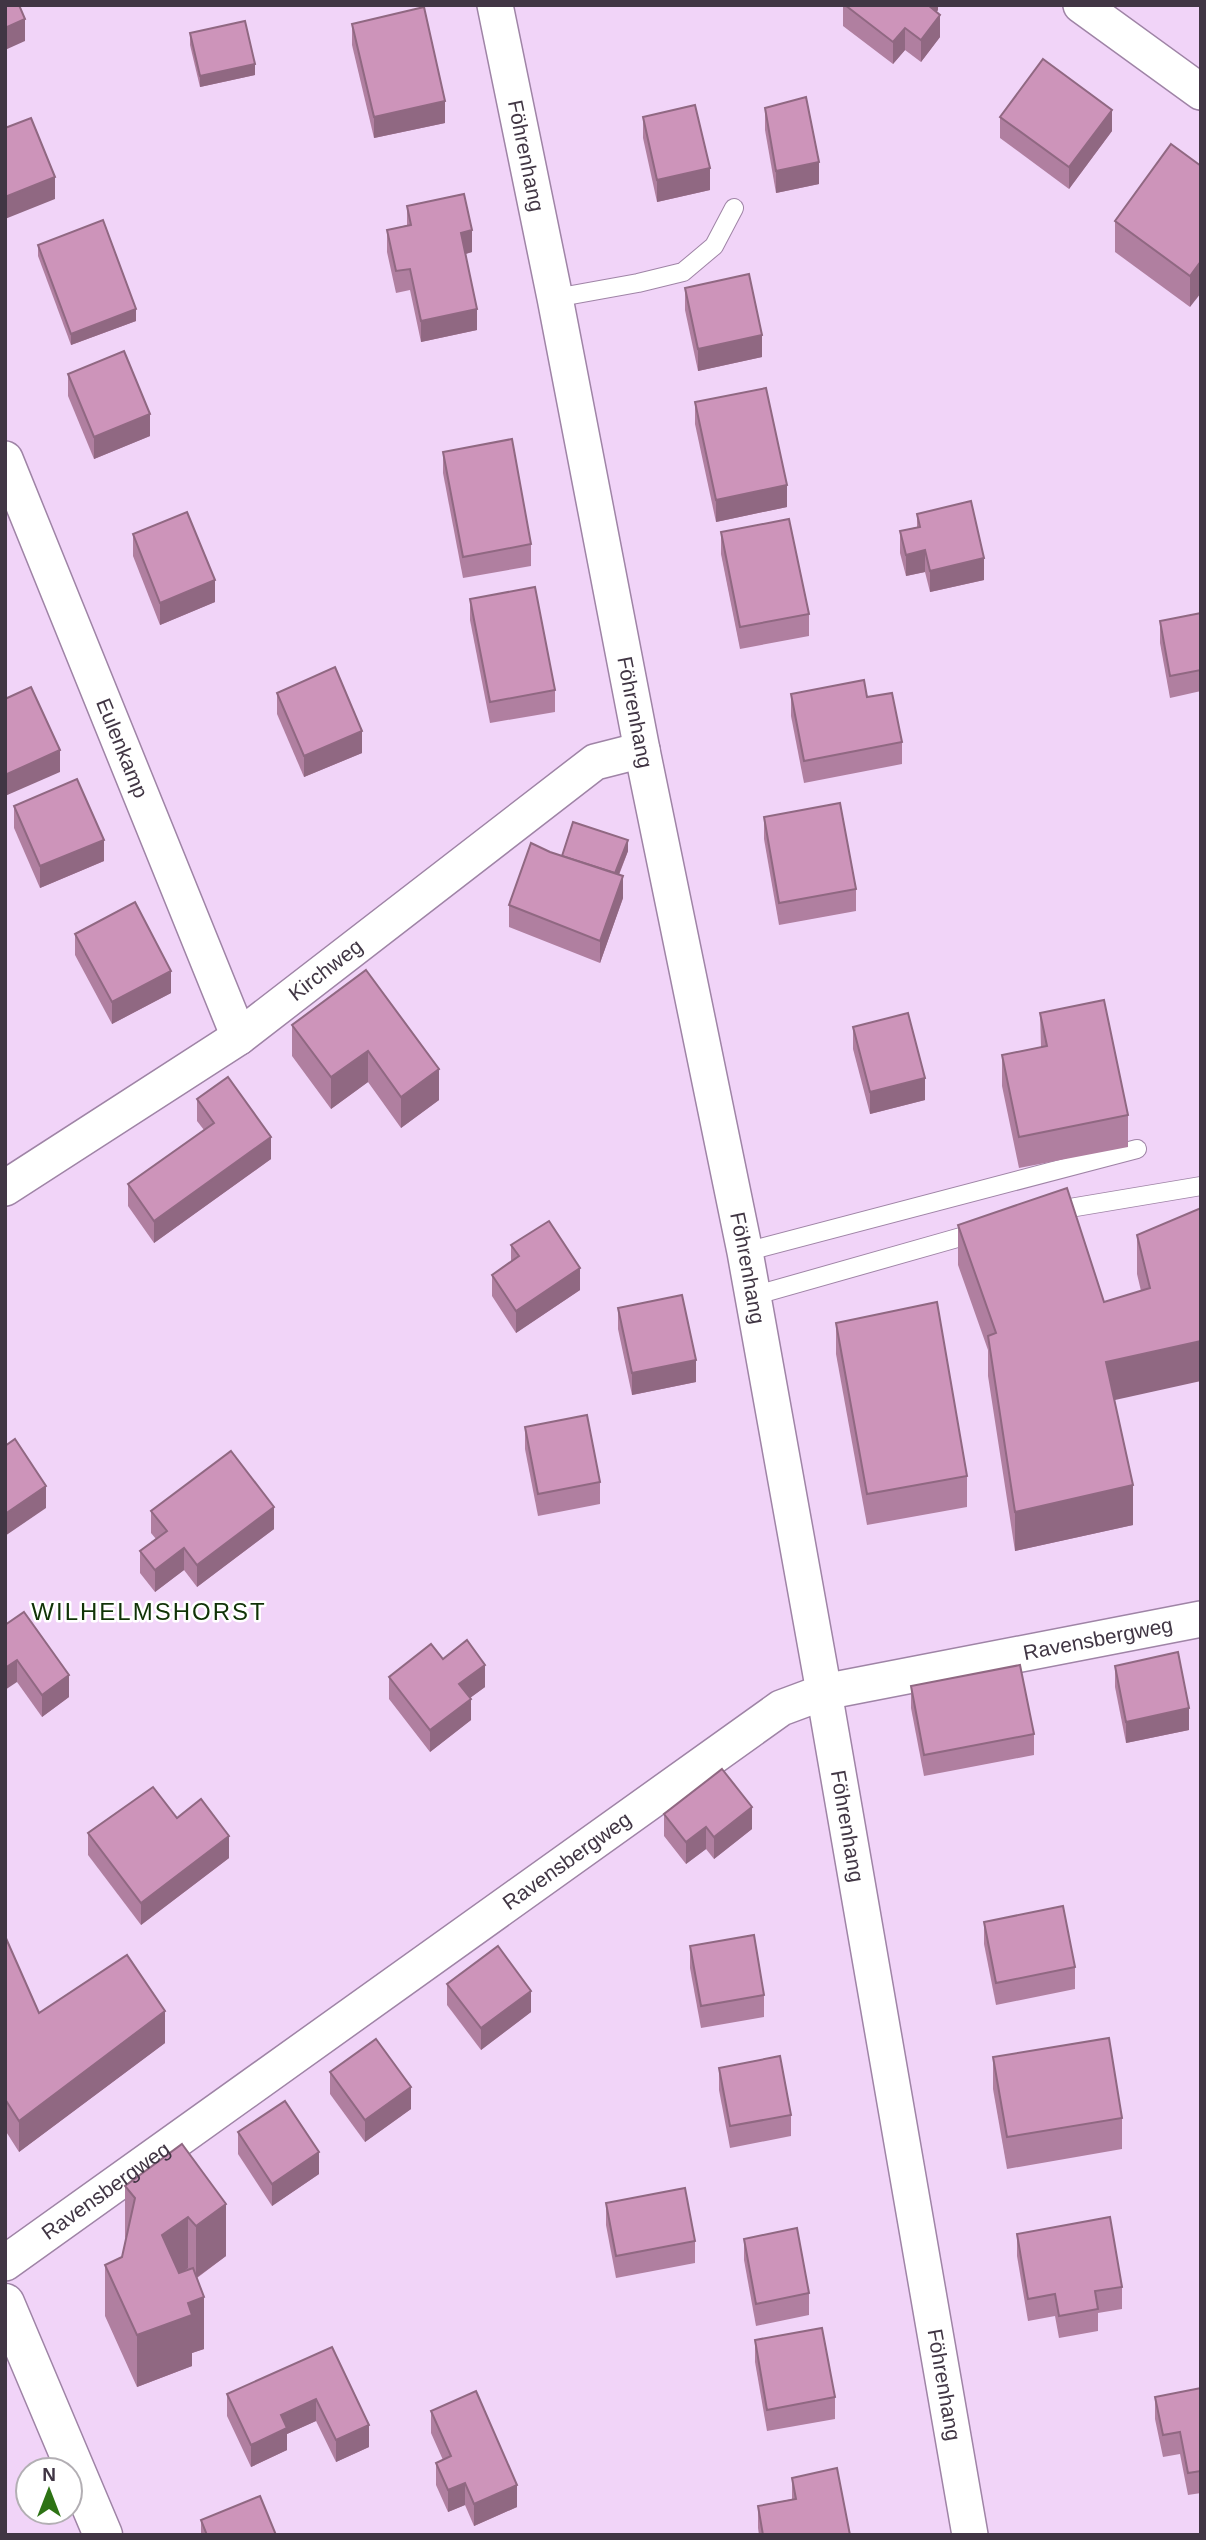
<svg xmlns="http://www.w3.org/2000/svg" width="1206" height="2540" viewBox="0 0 1206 2540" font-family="Arial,sans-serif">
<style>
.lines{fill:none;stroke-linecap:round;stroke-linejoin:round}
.service-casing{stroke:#9f84a6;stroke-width:20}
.minor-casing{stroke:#9f84a6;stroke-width:38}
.tertiary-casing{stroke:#9f84a6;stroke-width:41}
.service{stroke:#fff;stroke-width:18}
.minor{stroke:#fff;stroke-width:35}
.tertiary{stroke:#fff;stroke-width:38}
.wall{fill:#b07fa0}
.shaded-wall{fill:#906882}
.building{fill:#cd94ba;stroke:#906882;stroke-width:2}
.labels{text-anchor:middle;stroke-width:5;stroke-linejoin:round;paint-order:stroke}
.street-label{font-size:21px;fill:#413644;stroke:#fff}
.quarter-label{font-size:24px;letter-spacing:2px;fill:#113307;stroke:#fff}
</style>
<rect width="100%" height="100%" fill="#f1d4f8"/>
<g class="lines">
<defs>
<g id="service">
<polyline points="555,298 638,283 683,272 714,246 734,208"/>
<polyline points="1052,1211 1201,1186"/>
<polyline points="745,1252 1137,1149"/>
<polyline points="753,1296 982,1231"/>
</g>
<g id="minor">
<path id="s1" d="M495 5 555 298 642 750 745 1252 824 1692 970 2535"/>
<polyline points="1081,5 1201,92"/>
<path id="s2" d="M5 459 239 1037"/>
<path id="s3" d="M5 1188 239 1037 595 762 642 750"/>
<path id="s4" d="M5 2263 781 1708 824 1692 1201 1619"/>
</g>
<polyline id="tertiary" points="5,2303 103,2535"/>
</defs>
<use href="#service" class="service-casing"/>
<use href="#minor" class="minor-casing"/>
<use href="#tertiary" class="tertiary-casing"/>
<use href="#service" class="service"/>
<use href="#minor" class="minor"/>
<use href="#tertiary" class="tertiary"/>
</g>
<g class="wall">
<polygon points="843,5 938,5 938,10 936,12 940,37 921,62 905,50 893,64 843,26"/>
<polygon points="352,24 445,123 374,138 352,45"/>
<polygon points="190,33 255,75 200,87 190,45"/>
<polygon points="765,108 819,184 776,193 765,130"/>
<polygon points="643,117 710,190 657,202 643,138"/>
<polygon points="1000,117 1112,131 1069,189 1000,138"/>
<polygon points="1201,166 1190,307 1115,252 1115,221"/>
<polygon points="407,206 472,252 466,254 477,330 421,342 410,290 396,293 387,252 387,230 407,225"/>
<polygon points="38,245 136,321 71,345 38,256"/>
<polygon points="685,288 762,357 698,371 685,310"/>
<polygon points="68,374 150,436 94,459 68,396"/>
<polygon points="695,402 787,507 716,522 695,424"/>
<polygon points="443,452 531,544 531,566 463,578 443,473"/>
<polygon points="917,514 984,580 930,592 925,572 906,576 900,553 900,531 917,527"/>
<polygon points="721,532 809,614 809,636 740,649 721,554"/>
<polygon points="133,534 215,602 160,625 133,556"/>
<polygon points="470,599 555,690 555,712 490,723 470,620"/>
<polygon points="1201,613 1201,691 1170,698 1160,643 1160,621"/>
<polygon points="277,693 362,753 304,777 277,714"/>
<polygon points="791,694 902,742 902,764 804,783 791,716"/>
<polygon points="14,806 104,861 40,888 14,828"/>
<polygon points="764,817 856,889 856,911 779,925 764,839"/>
<polygon points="628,851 619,875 623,898 600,963 509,927 509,905 550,852 562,856"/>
<polygon points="75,934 171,993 112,1024 75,955"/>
<polygon points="366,970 439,1100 401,1128 368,1082 331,1109 292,1056 292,1025"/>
<polygon points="1040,1013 1128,1115 1128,1147 1019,1168 1002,1086 1002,1055 1041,1047"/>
<polygon points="853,1027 925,1100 870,1114 853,1049"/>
<polygon points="197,1099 271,1159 154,1243 128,1206 128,1184 204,1130 197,1121"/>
<polygon points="1201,1208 1114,1400 1133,1525 1015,1551 988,1376 988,1350 958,1265 958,1225 1104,1302 1141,1291 1137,1274 1137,1235"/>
<polygon points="511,1245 580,1290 516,1333 492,1296 492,1275 511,1262"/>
<polygon points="618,1308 696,1382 632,1395 618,1329"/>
<polygon points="836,1323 967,1476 967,1507 867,1525 836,1354"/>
<polygon points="525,1427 600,1482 600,1504 538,1516 525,1449"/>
<polygon points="151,1511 274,1529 197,1587 184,1570 155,1592 140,1573 140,1551 156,1539 151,1533"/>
<polygon points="5,1625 69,1697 42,1717 17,1682"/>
<polygon points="443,1659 485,1687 470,1698 471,1720 430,1752 389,1699 389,1677"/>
<polygon points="1115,1666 1189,1730 1126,1743 1115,1687"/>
<polygon points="911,1686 1034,1734 1034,1755 924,1776 911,1708"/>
<polygon points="664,1814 752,1829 714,1859 706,1849 686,1864 664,1836"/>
<polygon points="177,1818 229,1858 141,1925 88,1855 88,1833"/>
<polygon points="984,1922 1075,1967 1075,1989 996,2005 984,1944"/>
<polygon points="5,1936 39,2013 165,2043 19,2152 5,2130"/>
<polygon points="690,1946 764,1995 764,2017 701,2028 690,1968"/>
<polygon points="447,1984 531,2012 481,2050 447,2005"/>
<polygon points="993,2057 1122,2118 1122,2149 1007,2169 993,2089"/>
<polygon points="719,2068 791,2115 791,2136 730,2148 719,2090"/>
<polygon points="330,2072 411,2109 365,2142 330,2094"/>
<polygon points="238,2132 319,2174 272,2206 238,2154"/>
<polygon points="182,2144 226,2256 197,2278 204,2349 192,2353 192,2366 137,2387 105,2316 105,2265 122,2257 126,2239 125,2237 125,2186"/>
<polygon points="606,2203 695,2241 695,2263 616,2278 606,2225"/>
<polygon points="1017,2234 1122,2287 1122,2309 1098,2313 1098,2331 1059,2338 1055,2316 1028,2321 1017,2256"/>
<polygon points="744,2239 809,2293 809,2315 756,2326 744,2260"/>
<polygon points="755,2340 835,2397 835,2419 767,2431 755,2362"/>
<polygon points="332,2347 369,2447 336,2462 316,2421 287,2434 287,2450 251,2467 227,2416 227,2394"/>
<polygon points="1201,2388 1201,2493 1188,2495 1180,2454 1163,2457 1155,2419 1155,2397"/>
<polygon points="431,2411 517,2507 474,2526 465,2505 448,2512 436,2485 436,2463 443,2460 431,2433"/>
<polygon points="792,2478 850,2535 759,2535 758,2528 758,2506 792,2499"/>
<polygon points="201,2520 276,2535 201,2535"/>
</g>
<g class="shaded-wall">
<polygon points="926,5 938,5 938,10 926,25"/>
<polygon points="940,15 940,37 921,62 921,40"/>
<polygon points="25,19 25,41 5,50 5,28"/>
<polygon points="905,28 905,50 893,64 893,42"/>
<polygon points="255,64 255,75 200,87 200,76"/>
<polygon points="445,101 445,123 374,138 374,117"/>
<polygon points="1112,110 1112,131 1069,189 1069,167"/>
<polygon points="819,162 819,184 776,193 776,171"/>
<polygon points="710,168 710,190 657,202 657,180"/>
<polygon points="55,177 55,199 5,219 5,197"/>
<polygon points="472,230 472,252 461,255 461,233"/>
<polygon points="1201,261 1201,293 1190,307 1190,276"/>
<polygon points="136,309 136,321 71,345 71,334"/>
<polygon points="477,309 477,330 421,342 421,321"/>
<polygon points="762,335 762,357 698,371 698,349"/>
<polygon points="150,414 150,436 94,459 94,437"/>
<polygon points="787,485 787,507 716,522 716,500"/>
<polygon points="925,550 925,572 906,576 906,555"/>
<polygon points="984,558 984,580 930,592 930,571"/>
<polygon points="215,580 215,602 160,625 160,603"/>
<polygon points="362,731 362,753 304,777 304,756"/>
<polygon points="60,750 60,772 5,796 5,775"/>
<polygon points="104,840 104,861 40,888 40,866"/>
<polygon points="628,840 628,851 611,894 611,882"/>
<polygon points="623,876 623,898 600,963 600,941"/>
<polygon points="171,971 171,993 112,1024 112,1002"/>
<polygon points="368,1051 368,1082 331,1109 331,1077"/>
<polygon points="439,1069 439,1100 401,1128 401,1097"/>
<polygon points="925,1078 925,1100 870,1114 870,1092"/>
<polygon points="271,1137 271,1159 154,1243 154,1221"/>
<polygon points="580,1268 580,1290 516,1333 516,1311"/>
<polygon points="1201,1341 1201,1381 1106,1402 1106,1362"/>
<polygon points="696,1360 696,1382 632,1395 632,1373"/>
<polygon points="1133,1485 1133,1525 1015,1551 1015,1512"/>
<polygon points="46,1486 46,1508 5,1536 5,1514"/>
<polygon points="274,1507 274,1529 197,1587 197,1565"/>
<polygon points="184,1548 184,1570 155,1592 155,1570"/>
<polygon points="17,1660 17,1682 5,1690 5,1668"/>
<polygon points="485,1665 485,1687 459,1706 459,1684"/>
<polygon points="69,1675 69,1697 42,1717 42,1695"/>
<polygon points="471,1699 471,1720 430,1752 430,1730"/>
<polygon points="1189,1708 1189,1730 1126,1743 1126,1722"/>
<polygon points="752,1807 752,1829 714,1859 714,1837"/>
<polygon points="706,1827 706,1849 686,1864 686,1842"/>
<polygon points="229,1836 229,1858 141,1925 141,1903"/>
<polygon points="531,1991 531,2012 481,2050 481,2028"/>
<polygon points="165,2011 165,2043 19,2152 19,2121"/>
<polygon points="411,2087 411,2109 365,2142 365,2120"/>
<polygon points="319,2152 319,2174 272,2206 272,2184"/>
<polygon points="226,2204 226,2256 196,2278 196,2226"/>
<polygon points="188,2217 188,2268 162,2287 162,2235"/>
<polygon points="204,2297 204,2349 192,2353 192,2366 137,2387 137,2335 188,2303"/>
<polygon points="316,2399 316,2421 287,2434 287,2450 251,2467 251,2445 281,2415"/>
<polygon points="369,2425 369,2447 336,2462 336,2440"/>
<polygon points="465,2483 465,2505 448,2512 448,2490"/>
<polygon points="517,2485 517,2507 474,2526 474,2504"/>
</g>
<g class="building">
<polygon points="5,5 19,5 25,19 5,28"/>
<polygon points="845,5 928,5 940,15 921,40 905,28 893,42"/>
<polygon points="424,7 445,101 374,117 352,24"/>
<polygon points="245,21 255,64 200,76 190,33"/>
<polygon points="1043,59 1112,110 1069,167 1000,117"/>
<polygon points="806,97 819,162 776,171 765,108"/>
<polygon points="695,105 710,168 657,180 643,117"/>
<polygon points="31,118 55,177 5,197 5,128"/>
<polygon points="1171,144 1201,166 1201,261 1190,276 1115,221"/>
<polygon points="464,194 472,230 461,233 477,309 421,321 410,269 396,271 387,230 411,225 407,206"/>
<polygon points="103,220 136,309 71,334 38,245"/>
<polygon points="749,274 762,335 698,349 685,288"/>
<polygon points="124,351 150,414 94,437 68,374"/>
<polygon points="766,388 787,485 716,500 695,402"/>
<polygon points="512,439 531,544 463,557 443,452"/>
<polygon points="971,501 984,558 930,571 925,550 906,555 900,531 920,527 917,514"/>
<polygon points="187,512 215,580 160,603 133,534"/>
<polygon points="789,519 809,614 740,627 721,532"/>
<polygon points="535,587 555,690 490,702 470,599"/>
<polygon points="1201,613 1201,670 1170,676 1160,621"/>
<polygon points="335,667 362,731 304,756 277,693"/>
<polygon points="864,680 867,697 892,693 902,742 804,761 791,694"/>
<polygon points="31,687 60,750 5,775 5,699"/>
<polygon points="77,779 104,840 40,866 14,806"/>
<polygon points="840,803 856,889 779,903 764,817"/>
<polygon points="573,822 628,840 615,873 562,856"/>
<polygon points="531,843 550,852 623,876 600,941 509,905"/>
<polygon points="135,902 171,971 112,1002 75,934"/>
<polygon points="366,970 439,1069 401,1097 368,1051 331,1077 292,1025"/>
<polygon points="1104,1000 1128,1115 1019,1137 1002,1055 1047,1046 1040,1013"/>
<polygon points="908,1013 925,1078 870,1092 853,1027"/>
<polygon points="228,1077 271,1137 154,1221 128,1184 214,1123 197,1099"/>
<polygon points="1067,1188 1104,1302 1150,1288 1137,1235 1201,1208 1201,1341 1106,1362 1133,1485 1015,1512 988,1336 996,1333 958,1225"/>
<polygon points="549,1221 580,1268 516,1311 492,1275 519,1256 511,1245"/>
<polygon points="682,1295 696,1360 632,1373 618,1308"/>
<polygon points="937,1302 967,1476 867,1494 836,1323"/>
<polygon points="587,1415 600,1482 538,1494 525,1427"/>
<polygon points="15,1439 46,1486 5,1514 5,1446"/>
<polygon points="231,1451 274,1507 197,1565 184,1548 155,1570 140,1551 167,1531 151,1511"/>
<polygon points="24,1612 69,1675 42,1695 17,1660 5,1668 5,1625"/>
<polygon points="467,1640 485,1665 459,1684 471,1699 430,1730 389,1677 431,1644 443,1659"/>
<polygon points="1178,1652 1189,1708 1126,1722 1115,1666"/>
<polygon points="1020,1665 1034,1734 924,1755 911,1686"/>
<polygon points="722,1769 752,1807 714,1837 706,1827 686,1842 664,1814"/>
<polygon points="153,1787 177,1818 201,1799 229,1836 141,1903 88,1833"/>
<polygon points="1063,1906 1075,1967 996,1983 984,1922"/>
<polygon points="754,1935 764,1995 701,2006 690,1946"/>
<polygon points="5,1936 39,2013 127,1955 165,2011 19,2121 5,2099"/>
<polygon points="498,1946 531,1991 481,2028 447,1984"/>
<polygon points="1109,2038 1122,2118 1007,2137 993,2057"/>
<polygon points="376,2039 411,2087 365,2120 330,2072"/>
<polygon points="780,2056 791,2115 730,2126 719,2068"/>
<polygon points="285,2101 319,2152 272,2184 238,2132"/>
<polygon points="182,2144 226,2204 196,2226 188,2217 162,2235 179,2273 193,2268 204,2297 188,2303 192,2315 137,2335 105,2265 122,2257 135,2198 125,2186"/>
<polygon points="685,2188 695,2241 616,2256 606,2203"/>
<polygon points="1110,2217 1122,2287 1095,2291 1098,2309 1059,2316 1055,2294 1028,2299 1017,2234"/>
<polygon points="797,2228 809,2293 756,2304 744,2239"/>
<polygon points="822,2328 835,2397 767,2410 755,2340"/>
<polygon points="332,2347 369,2425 336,2440 316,2399 281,2415 287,2428 251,2445 227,2394"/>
<polygon points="1201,2388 1201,2471 1188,2473 1180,2432 1163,2435 1155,2397"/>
<polygon points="476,2391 517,2485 474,2504 465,2483 448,2490 436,2463 451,2456 431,2411"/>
<polygon points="837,2468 850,2535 763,2535 758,2506 796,2499 792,2478"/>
<polygon points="260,2496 276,2535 207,2535 201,2520"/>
</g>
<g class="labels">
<g class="street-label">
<text dy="7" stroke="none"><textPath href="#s1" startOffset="154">Föhrenhang</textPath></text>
<text dy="7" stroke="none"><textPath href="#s1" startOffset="721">Föhrenhang</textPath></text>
<text dy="7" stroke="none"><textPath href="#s2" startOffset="312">Eulenkamp</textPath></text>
<text dy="7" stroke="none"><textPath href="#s3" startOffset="388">Kirchweg</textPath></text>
<text dy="7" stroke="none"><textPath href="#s1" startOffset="1288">Föhrenhang</textPath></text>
<text dy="7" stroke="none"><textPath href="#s4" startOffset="1279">Ravensbergweg</textPath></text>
<text dy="7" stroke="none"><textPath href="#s1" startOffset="1855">Föhrenhang</textPath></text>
<text dy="7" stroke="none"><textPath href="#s4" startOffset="691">Ravensbergweg</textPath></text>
<text dy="7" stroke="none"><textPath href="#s4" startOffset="124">Ravensbergweg</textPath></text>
<text dy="7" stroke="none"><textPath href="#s1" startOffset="2422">Föhrenhang</textPath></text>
</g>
<g class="quarter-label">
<text x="149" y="1620">WILHELMSHORST</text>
</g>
</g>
<rect width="1206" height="2540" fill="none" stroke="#413644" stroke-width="14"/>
<g transform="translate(49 2491)"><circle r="33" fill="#ffffff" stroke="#b3afb4" stroke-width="2"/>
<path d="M0-5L12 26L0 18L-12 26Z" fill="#2d7314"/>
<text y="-10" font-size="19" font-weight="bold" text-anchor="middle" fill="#413644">N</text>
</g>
</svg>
